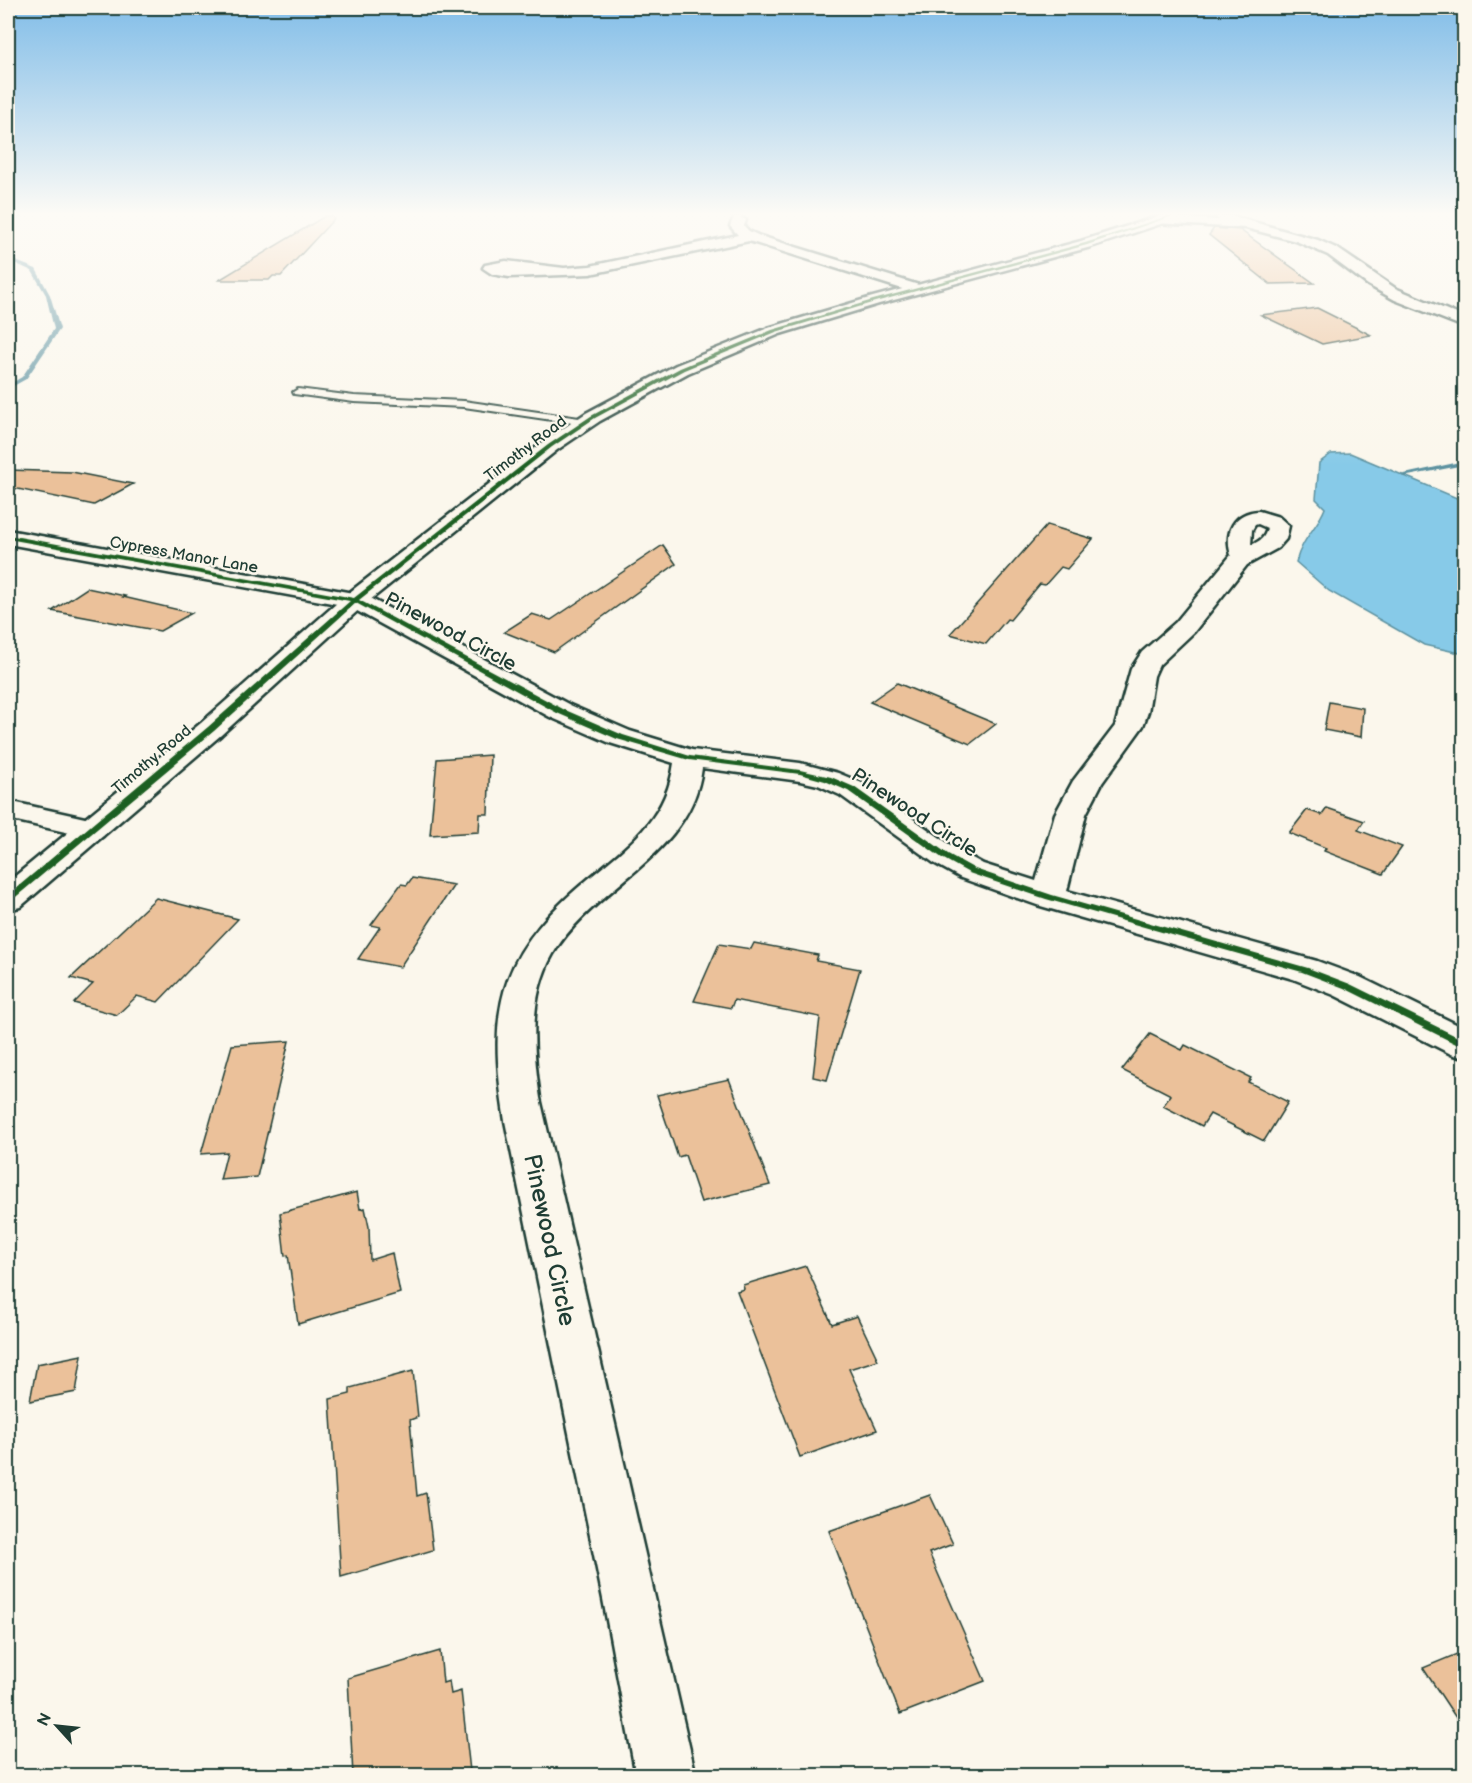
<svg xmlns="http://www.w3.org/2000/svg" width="1472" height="1783" viewBox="0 0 1472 1783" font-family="'Balsamiq Sans',sans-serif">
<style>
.water{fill:#87cae8;stroke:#5d92a0;stroke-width:1.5}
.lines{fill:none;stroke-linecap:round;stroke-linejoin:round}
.stream{fill:#5d92a0;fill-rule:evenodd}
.building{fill:#ebc19a;stroke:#1f3d34;stroke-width:1.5}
.service-casing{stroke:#1f3d34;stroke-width:4}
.minor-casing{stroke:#1f3d34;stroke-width:5}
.secondary-casing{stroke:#1f3d34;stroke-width:5}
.service{fill:#fbf7ec;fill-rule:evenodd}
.minor{fill:#fbf7ec;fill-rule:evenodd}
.secondary{fill:#fbf7ec;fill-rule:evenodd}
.cycleway-casing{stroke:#fbf7ec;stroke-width:4}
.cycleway{fill:#1b5e20;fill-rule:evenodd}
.labels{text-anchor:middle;stroke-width:4.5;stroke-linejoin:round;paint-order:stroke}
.far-street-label{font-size:16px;fill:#1f3d34;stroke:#fbf7ec}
.street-label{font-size:20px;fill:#1f3d34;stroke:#fbf7ec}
.near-street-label{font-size:24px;fill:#1f3d34;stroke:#fbf7ec}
</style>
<rect width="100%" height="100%" fill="#fbf7ec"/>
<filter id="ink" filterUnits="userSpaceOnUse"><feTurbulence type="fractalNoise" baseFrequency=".0167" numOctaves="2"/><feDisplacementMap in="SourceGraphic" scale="12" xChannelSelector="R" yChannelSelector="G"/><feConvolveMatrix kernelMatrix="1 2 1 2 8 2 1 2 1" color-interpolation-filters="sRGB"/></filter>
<g filter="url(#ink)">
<path class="water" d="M1350 453 1464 501V654L1424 645 1329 591 1296 562C1302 538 1318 527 1325 508L1316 499 1319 463 1331 454Z"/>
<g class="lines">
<g class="stream">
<polygon points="20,216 25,216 8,224 8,222"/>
<polygon points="8,258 36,269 50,295 60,329 26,379 8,389 8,385 22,377 54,329 46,295 32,271 8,260"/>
<polygon points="1464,461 1464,465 1403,477 1400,475"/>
</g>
</g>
<g class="building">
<polygon points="325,216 332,216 334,219 281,276 273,276 269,280 219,280"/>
<polygon points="1214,228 1240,230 1314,283 1270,284 1209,235"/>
<polygon points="1317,308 1371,335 1322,344 1261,315"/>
<polygon points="8,470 72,472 133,484 94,505 8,487"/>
<polygon points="1047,525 1093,539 1067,569 1061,567 1045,585 1040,584 1010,620 1007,619 986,644 950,634"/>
<polygon points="663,545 676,564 554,652 504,632 532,614 551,620"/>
<polygon points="87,588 125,596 123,597 192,613 160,631 52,611"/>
<polygon points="897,683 996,724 970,744 870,702"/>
<polygon points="1329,702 1363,708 1361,737 1324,730"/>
<polygon points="490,755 488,814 480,814 479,832 430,835 437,759"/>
<polygon points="1327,808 1364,821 1358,830 1402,847 1383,874 1324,851 1326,848 1289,833 1307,810 1322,815"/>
<polygon points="412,878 454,885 400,967 358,959 380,927 371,925 401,884 407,885"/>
<polygon points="156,898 238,919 158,1002 137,996 117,1015 74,1003 93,984 71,978"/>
<polygon points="754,943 818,955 816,961 860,969 827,1080 813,1077 820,1017 734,1000 731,1008 694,1001 719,944 751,949"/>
<polygon points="1150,1034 1182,1050 1185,1045 1251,1078 1248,1082 1288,1102 1264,1141 1210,1114 1202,1126 1163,1106 1171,1095 1122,1070"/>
<polygon points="289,1041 257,1177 220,1180 227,1152 201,1154 232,1045"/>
<polygon points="729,1079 770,1185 701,1202 685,1155 678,1157 657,1095"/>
<polygon points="357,1192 360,1209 365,1208 369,1227 370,1260 392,1253 400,1293 298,1324 288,1255 285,1256 280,1213"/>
<polygon points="806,1266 832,1324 857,1316 878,1360 849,1369 877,1430 800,1457 737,1291 744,1289 743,1285"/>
<polygon points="82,1355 76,1392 30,1401 37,1364"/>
<polygon points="413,1371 418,1417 410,1420 417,1496 426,1493 433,1550 341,1577 330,1399 350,1394 350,1388"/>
<polygon points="930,1495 953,1544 929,1553 985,1681 900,1714 829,1531"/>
<polygon points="440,1651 443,1683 449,1681 451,1694 461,1691 470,1771 456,1776 353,1776 348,1678"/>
<polygon points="1464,1651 1464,1730 1423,1668"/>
</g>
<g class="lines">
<defs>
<polygon id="service" points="298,389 354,396 464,401 586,419 592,422 586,425 464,407 354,402 294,394 293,392"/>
<g id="minor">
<polygon points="739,216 746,220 744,226 749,231 760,236 922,286 925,289 922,292 912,292 749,241 590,274 509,277 492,274 483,268 485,265 506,261 564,268 590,266 738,235 730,226 734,217"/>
<polygon points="1159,216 1219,220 1215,216 1232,216 1318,240 1338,249 1395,288 1464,317 1464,327 1395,300 1368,285 1328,255 1296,241 1246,228 1154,223 1152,220 1154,217"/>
<path d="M1259 511 1279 517 1289 526 1286 539 1278 548 1247 565 1194 632 1159 665 1154 676 1148 712 1143 726 1102 783 1086 814 1067 891 1317 961 1360 977 1464 1028V1058L1451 1054 1334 995 1293 979 1037 905 961 878 934 863 840 795 818 785 800 781 702 768C691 856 594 885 553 954 528 997 533 1051 540 1098L696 1776H636L603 1599 505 1121C485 1000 502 948 598 871 636 840 667 814 674 763L610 743 550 717 348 606 8 544V530L364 595 570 705 630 731 692 750 800 763 838 773 862 783 956 849 983 864 1036 881 1055 814 1073 781 1115 726 1131 669 1142 652 1176 622 1231 555C1224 532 1234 512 1259 511ZM1258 524 1267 528C1265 538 1260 541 1251 545L1252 530 1255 525Z"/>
<polygon points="8,801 103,822 108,829 103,836 92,838 8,819"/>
</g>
<polygon id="secondary" points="1159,216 1177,216 1176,219 1091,247 879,304 780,334 688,373 600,421 557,450 364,605 221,735 20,907 8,910 8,882 201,723 346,595 543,442 586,413 676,365 768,328 869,298 1081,241"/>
</defs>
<use href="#service" class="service-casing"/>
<use href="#minor" class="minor-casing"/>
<use href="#secondary" class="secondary-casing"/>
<use href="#service" class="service"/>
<use href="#minor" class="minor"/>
<use href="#secondary" class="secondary"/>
<defs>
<polygon id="cycleway" points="1168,216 1173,216 1087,245 875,302 776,332 684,370 595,418 552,447 359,600 563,709 623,735 690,756 800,770 831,777 854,787 948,854 975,869 1052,895 1308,968 1350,984 1464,1040 1464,1048 1344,988 1302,972 1046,899 969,873 942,858 848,791 825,781 800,774 689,760 617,739 557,713 356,603 214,731 11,901 8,902 8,895 208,727 350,601 8,539 8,535 354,598 548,445 591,416 680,368 772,330 873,300 1085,243"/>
</defs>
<use href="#cycleway" class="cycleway-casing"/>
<use href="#cycleway" class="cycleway"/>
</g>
</g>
<linearGradient id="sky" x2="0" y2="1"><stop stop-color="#81bde8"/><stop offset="0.46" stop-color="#fdfbf6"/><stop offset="1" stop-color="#fdfbf6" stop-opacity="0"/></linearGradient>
<rect width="1472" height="465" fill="url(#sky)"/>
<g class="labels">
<g class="far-street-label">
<text transform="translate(525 448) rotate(-37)" y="6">Timothy Road</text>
<text transform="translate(184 554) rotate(10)" y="6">Cypress Manor Lane</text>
<text transform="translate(151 759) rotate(-40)" y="6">Timothy Road</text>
</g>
<g class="street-label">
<text transform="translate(451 631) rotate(28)" y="7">Pinewood Circle</text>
<text transform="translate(915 812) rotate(33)" y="7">Pinewood Circle</text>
</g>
<g class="near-street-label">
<text transform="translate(550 1240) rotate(78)" y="8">Pinewood Circle</text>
</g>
</g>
<rect width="1472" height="1783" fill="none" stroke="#fbf7ec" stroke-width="30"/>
<rect x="15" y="15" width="1442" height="1753" fill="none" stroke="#1f3d34" stroke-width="2" filter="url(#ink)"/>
<g transform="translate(57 1726) rotate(297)" stroke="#fbf7ec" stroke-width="4.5" paint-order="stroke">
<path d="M0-4.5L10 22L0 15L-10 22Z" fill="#1f3d34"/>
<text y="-9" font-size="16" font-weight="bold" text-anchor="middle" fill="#1f3d34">N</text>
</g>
</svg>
